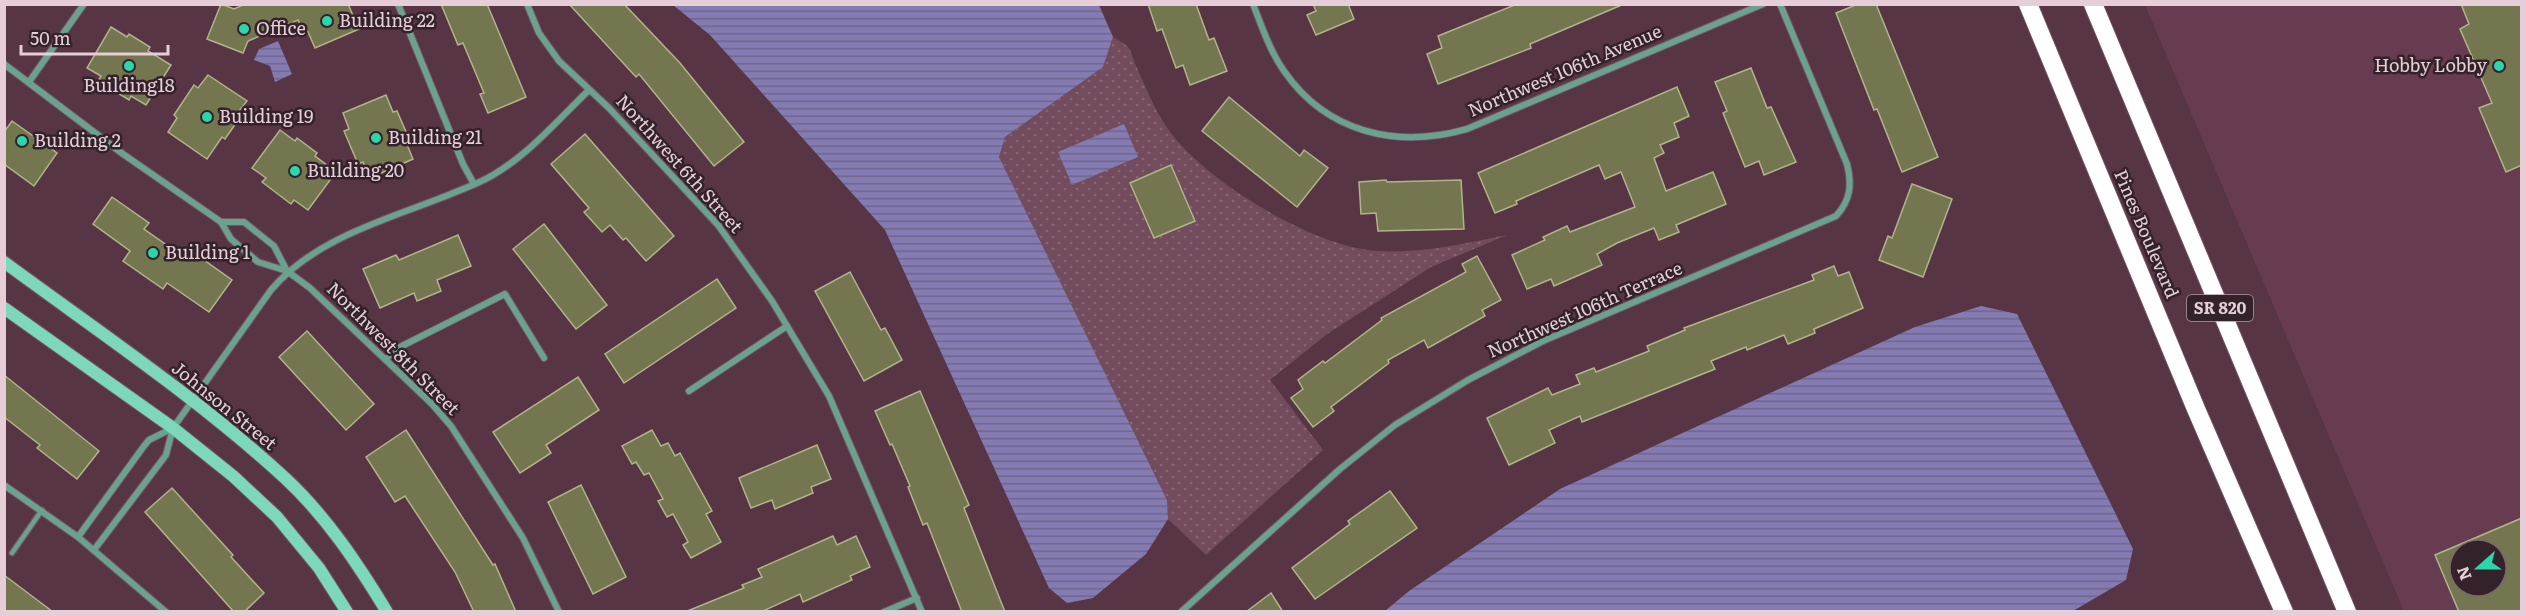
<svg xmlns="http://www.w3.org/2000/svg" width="2526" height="616" viewBox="0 0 2526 616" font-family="Literata,serif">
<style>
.built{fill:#673c50;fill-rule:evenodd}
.park{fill:url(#park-dots)}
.water{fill:url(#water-rules)}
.building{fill:#74764f;stroke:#b1b48b;stroke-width:1.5;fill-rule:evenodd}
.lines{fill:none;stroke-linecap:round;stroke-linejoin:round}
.lane-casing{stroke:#745462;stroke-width:7}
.street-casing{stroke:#745462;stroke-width:8}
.secondary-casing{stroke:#745462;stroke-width:14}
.highway-casing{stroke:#745462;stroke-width:20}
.lane{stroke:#6ba18f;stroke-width:4.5}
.street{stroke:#6ba18f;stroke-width:6}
.secondary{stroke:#7dd7ba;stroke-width:12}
.highway{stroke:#fff;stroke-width:18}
.poi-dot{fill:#2dd5ab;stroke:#33222a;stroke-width:2}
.labels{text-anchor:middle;stroke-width:5;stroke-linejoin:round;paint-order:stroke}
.shield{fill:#33222a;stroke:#b09aa3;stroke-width:1.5}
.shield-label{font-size:16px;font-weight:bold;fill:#e5ced7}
.poi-label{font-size:18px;fill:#e5ced7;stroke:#33222a;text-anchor:start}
.street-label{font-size:18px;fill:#e5ced7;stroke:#33222a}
</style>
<defs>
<pattern id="park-dots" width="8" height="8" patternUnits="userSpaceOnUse" patternTransform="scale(1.5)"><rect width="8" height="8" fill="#724c5d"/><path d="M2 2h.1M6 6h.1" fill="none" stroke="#866574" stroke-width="1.8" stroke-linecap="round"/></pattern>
<pattern id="water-rules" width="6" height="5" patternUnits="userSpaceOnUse" patternTransform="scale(1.5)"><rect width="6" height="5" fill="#847bb2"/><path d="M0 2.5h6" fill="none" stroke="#6e668a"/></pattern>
</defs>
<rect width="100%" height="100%" fill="#583545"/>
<path class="built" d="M2145 5H2521V611H2404ZM2460 550H2496V586H2460Z"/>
<path class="park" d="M1113 37C1117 40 1125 43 1128 47 1132 52 1134 62 1137 68 1146 88 1155 111 1168 129 1203 179 1302 239 1362 249 1407 257 1462 244 1507 235L1431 267 1327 334 1270 380 1323 450 1206 555 1168 519 1167 500 999 157 1005 137 1103 67Z"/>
<g class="water">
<polygon points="673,5 1099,5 1113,37 1103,67 1005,137 999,157 1167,500 1168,519 1146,554 1093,598 1067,603 1049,588 885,230 710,35"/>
<polygon points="278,41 292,74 275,82 270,66 254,60 259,49"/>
<polygon points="1124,124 1138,157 1072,185 1058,152"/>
<polygon points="1981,306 2017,314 2133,549 2126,580 2073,611 1385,611 1409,591 1560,489 1915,327"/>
</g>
<g class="building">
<polygon points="221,4 234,9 245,4 348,4 359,29 315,48 308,32 304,34 298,20 248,41 243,53 207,39"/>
<polygon points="441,4 487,4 526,97 488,113 480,94 484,93 463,43 458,45"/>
<polygon points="569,4 624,4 680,63 744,142 714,166 639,74 636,77"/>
<polygon points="1148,4 1196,4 1209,40 1214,38 1227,71 1190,85 1183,65 1176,68 1162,29 1157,31"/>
<polygon points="1313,4 1348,4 1354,19 1316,35 1307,15 1316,11"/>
<polygon points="1517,4 1624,4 1530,44 1531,48 1438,84 1427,54 1442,48 1438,36"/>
<polygon points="1858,4 1876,4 1938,157 1902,172 1877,109 1874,110 1836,13"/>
<polygon points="2461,4 2522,4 2522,165 2506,172 2479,108 2492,103 2460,29 2469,24"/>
<polygon points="111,27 127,37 129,34 150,47 148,51 171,65 146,105 131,96 129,100 98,81 101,76 87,68"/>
<polygon points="1751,68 1767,108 1771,107 1796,162 1764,175 1759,161 1745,167 1723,113 1727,111 1715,82"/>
<polygon points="208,75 247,101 235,116 239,119 234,126 225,139 222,137 207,159 168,132 177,118 174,115 194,85 198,88"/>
<polygon points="1677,87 1689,116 1674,123 1679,137 1660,145 1664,153 1654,158 1666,191 1713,172 1726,204 1676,225 1679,232 1659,240 1654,228 1617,243 1597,254 1602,265 1554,286 1551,279 1527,289 1512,255 1545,240 1543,237 1567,226 1570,232 1635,207 1621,172 1605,179 1599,165 1516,201 1517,204 1495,213 1478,173"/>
<polygon points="386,95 393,112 397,111 407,134 403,135 413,159 370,178 363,162 358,164 344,131 349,129 343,113"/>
<polygon points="1229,97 1300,156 1304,150 1328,168 1297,207 1202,131"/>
<polygon points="12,121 57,153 34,186 4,164 4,132"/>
<polygon points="280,130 295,141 297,138 317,153 315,156 336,172 308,210 294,200 291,204 262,182 266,178 252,168"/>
<polygon points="585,134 674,236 646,261 626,238 623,240 610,225 602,232 584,212 589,208 551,164"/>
<polygon points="1171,165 1195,221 1154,238 1130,183"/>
<polygon points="1386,180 1387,182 1461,180 1464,229 1378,231 1376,213 1361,214 1359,182"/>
<polygon points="1912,184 1952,199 1923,277 1879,260 1888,236 1892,238"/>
<polygon points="112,197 149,223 144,229 181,255 187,248 232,280 209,312 167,283 163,289 123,261 130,251 93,224"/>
<polygon points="544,224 607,305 576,329 513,249"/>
<polygon points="458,235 471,266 437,280 441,291 417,301 414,293 380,308 363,269 396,255 399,260"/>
<polygon points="1477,256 1501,300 1482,310 1485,316 1428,348 1424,340 1388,360 1389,363 1331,407 1334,411 1313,427 1291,398 1303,389 1298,380 1323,361 1325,363 1382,320 1381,318 1466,272 1462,264"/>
<polygon points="1834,266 1838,276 1849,272 1863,308 1814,329 1815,333 1788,344 1784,335 1747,350 1746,347 1711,361 1715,369 1582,422 1580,416 1549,430 1555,443 1509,465 1487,418 1548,388 1552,395 1580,384 1576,375 1594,368 1596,372 1649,351 1647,346 1685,330 1684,328 1814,280 1812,275"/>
<polygon points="850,272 881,330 885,328 902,360 864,381 815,291"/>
<polygon points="717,279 736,308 624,383 605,354"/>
<polygon points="307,331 374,404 346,430 279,357"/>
<polygon points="4,375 99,451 77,479 37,448 40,445 4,417"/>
<polygon points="578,377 599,410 546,445 551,453 520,473 493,432"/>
<polygon points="920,391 969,505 964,508 1005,612 962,612 927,523 923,525 908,487 910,486 892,444 890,445 875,411"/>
<polygon points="406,430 493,565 495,564 516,612 474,612 455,572 405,496 395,502 366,457"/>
<polygon points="652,430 661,446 668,443 675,456 680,453 712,511 706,514 721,542 691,558 683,545 688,542 673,514 667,517 658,501 663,499 649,473 644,475 636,462 632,464 622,446"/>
<polygon points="817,445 831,479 811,487 813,493 775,509 772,500 751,508 739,478"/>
<polygon points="581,485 626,577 593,594 548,502"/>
<polygon points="172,488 233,555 231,557 264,593 244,612 234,612 145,512"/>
<polygon points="1390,491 1417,528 1315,599 1292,568 1350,524 1348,521"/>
<path d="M2522 518V612H2459L2435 555ZM2460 550H2496V586H2460Z"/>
<polygon points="833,536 837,545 856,536 870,567 850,576 852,580 803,602 800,594 761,612 685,612 744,588 742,585 762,577 758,569"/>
<polygon points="4,575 53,612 4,612"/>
<polygon points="1271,593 1283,612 1246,612"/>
</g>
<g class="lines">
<defs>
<polyline id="lane" points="12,553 42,510"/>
<g id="street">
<polyline points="398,4 463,164 474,184"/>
<polyline points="527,4 539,33 559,61 609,108 718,225 772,301 829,396 922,612"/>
<path d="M1253 4C1262 27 1270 51 1284 71 1327 133 1397 149 1467 129L1763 4"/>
<polyline points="4,64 123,154 221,222 231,239 258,262 287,271 310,288 431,403 451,426 523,538 559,612"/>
<polyline points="29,82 84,4"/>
<polyline points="221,222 244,222 274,246 287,271"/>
<polyline points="386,359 396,349 505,294 544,358"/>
<polyline points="689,391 787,326"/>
<polyline points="4,485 78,537 166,612"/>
<polyline points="78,537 144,446 149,440 173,428"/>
<path d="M94 550 166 455 173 428 271 290C316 237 389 219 451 194 465 188 480 183 493 175 529 154 559 119 589 90"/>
<polyline points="884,612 917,598"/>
<path d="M1181 612 1340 469 1395 425 1468 380 1543 341 1836 216C1851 200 1852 184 1847 164L1780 4"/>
</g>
<g id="secondary">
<path d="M4 262C99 332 198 398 285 478 326 516 358 564 387 612"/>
<polyline points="4,308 173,428 233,476 277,517 319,568 347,612"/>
</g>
<g id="highway">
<polyline points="2028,4 2196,409 2284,612"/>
<polyline points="2093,4 2347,612"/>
</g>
</defs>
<use href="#lane" class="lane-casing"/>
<use href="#street" class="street-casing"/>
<use href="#secondary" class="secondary-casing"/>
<use href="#highway" class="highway-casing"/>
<use href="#lane" class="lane"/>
<use href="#street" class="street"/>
<use href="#secondary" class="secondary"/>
<use href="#highway" class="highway"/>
</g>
<g class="poi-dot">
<circle cx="327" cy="21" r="6"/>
<circle cx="244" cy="29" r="6"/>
<circle cx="129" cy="66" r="6"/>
<circle cx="2499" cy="66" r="6"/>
<circle cx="207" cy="117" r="6"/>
<circle cx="376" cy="138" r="6"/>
<circle cx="22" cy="141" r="6"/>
<circle cx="295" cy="171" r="6"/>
<circle cx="153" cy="253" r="6"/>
</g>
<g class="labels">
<rect class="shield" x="2187" y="295" width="66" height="26" rx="4.5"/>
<g class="shield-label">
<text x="2220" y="314">SR 820</text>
</g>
<g class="poi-label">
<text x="339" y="27">Building 22</text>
<text x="256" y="35">Office</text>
<text x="2487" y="72" text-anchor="end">Hobby Lobby</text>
<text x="129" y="92" text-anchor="middle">Building18</text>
<text x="219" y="123">Building 19</text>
<text x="388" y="144">Building 21</text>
<text x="34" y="147">Building 2</text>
<text x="307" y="177">Building 20</text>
<text x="165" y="259">Building 1</text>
</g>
<g class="street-label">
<text transform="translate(1565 71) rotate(-23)" y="6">Northwest 106th Avenue</text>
<text transform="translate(679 164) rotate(48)" y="6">Northwest 6th Street</text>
<text transform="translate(2146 234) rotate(67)" y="6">Pines Boulevard</text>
<text transform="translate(1585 310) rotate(-24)" y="6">Northwest 106th Terrace</text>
<text transform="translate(393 349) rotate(45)" y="6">Northwest 8th Street</text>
<text transform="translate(224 406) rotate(39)" y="6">Johnson Street</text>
</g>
</g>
<rect width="2526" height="616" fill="none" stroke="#e5ced7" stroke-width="12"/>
<g transform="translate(2478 568) rotate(249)"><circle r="28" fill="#33222a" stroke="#7a676f" stroke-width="1.5"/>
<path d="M0-4.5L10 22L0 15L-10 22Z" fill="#2dd5ab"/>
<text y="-9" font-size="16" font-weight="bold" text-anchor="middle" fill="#e5ced7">N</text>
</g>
<path d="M21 45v9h147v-9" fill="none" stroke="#e5ced7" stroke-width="3"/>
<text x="30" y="45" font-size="18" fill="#e5ced7" stroke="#33222a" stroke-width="4.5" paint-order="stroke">50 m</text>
</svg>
